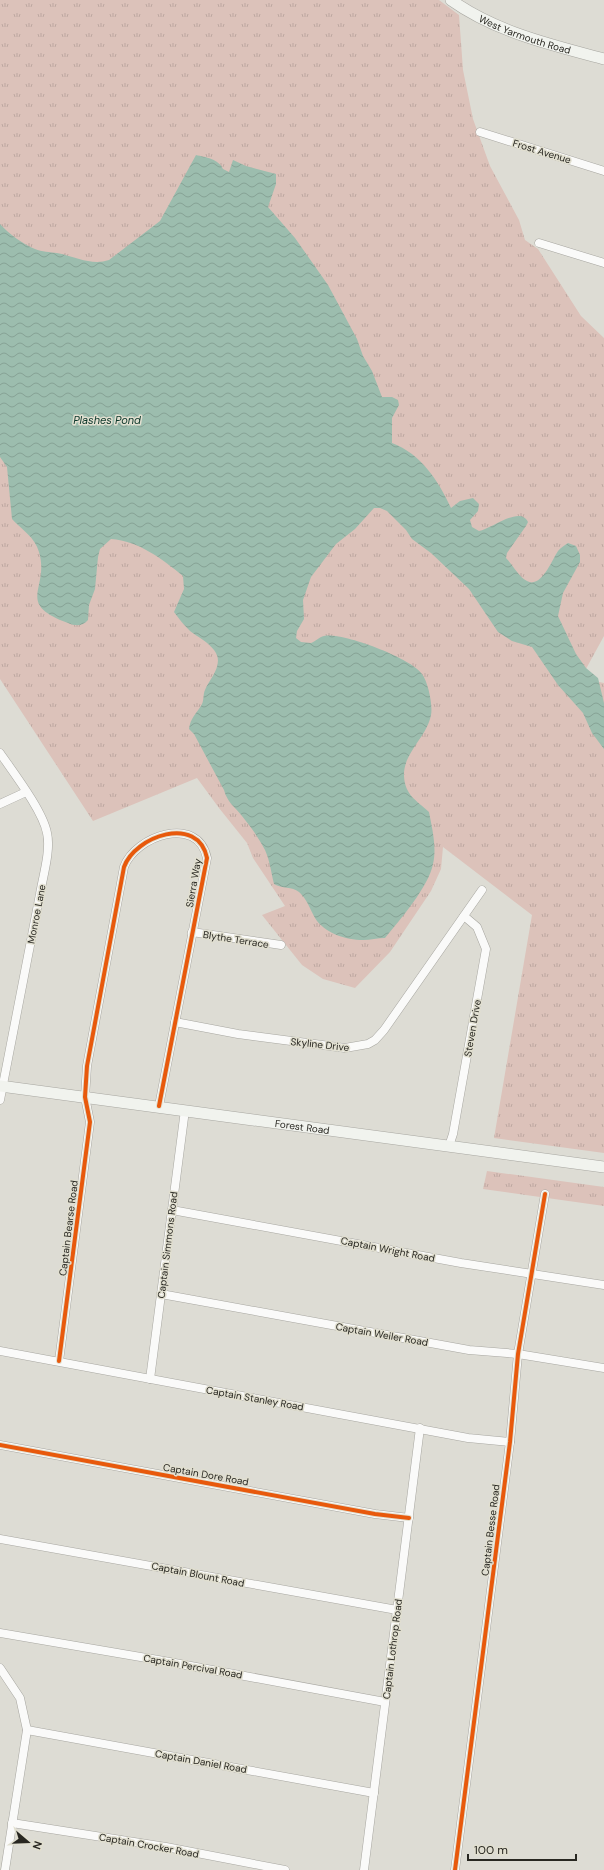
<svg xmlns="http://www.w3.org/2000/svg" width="604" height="1870" viewBox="0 0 604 1870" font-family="'DM Sans',sans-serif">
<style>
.park{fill:url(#park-tufts)}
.water{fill:url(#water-waves)}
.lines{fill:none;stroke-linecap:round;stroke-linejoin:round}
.minor-casing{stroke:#a7a6a0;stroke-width:9}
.secondary-casing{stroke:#a7a6a0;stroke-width:12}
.minor{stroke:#fafaf9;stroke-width:8}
.secondary{stroke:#f1f3ee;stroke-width:11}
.cycleway-casing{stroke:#e1dfd0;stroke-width:6}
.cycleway{stroke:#e8590c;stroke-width:4}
.labels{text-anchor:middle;stroke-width:3;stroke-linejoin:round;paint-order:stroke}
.street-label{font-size:10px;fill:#282721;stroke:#e1dfd0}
.water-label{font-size:11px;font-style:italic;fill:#0a3629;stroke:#e1dfd0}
</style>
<defs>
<pattern id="park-tufts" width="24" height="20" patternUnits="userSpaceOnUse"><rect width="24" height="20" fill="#dcc2ba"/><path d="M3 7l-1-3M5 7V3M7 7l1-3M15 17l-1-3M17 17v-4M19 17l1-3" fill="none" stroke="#bda7a0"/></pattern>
<pattern id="water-waves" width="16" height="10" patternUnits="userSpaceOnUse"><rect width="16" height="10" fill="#9cbdae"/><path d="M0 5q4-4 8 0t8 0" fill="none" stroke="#86a295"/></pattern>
</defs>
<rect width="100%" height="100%" fill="#dddcd4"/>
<g class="park">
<polygon points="0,0 439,0 459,15 463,70 473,119 490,166 519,220 525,240 538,249 581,316 604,338 604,636 581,678 604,683 604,1153 494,1138 532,915 443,847 441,869 431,891 390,952 355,988 323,979 302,965 262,915 285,906 253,858 247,843 219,808 197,778 93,821 0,679"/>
<polygon points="487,1171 604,1187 604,1206 483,1189"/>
</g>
<path class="water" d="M196 155C205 157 219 159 223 169L229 172 233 160 246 166 276 174V184L268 207 295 238 328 285 357 339 363 356 372 371 382 397H392L398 400 399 405 392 418V443C421 454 438 480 451 508L460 501 473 498 479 504 478 511 470 520 472 527 479 531C492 529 520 505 528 522L526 526 507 553 506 558C513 565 518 576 527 581 541 589 552 560 558 551 560 548 564 546 568 543L576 546 580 555V562L563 593 558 616 576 654 586 668 598 678 604 703V749L592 733 583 713 558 685 532 647 512 641 498 632 469 589 431 553 412 539 406 530 387 511 380 508H374L355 529 336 544 311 577 303 600 304 619 297 631 296 638 301 642 311 643C316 641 319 637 324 636 342 632 411 658 422 674 428 682 433 705 431 715 427 737 403 753 404 776 405 795 416 800 429 812 432 828 437 847 433 864 429 886 400 920 385 938 377 938 371 940 363 940 346 940 324 933 315 918 310 909 307 899 299 892 292 886 282 889 274 884 271 872 270 861 265 850 259 838 250 826 242 816 235 807 227 802 224 790L194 734 189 729C190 718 197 713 202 704 204 700 203 694 205 690 210 678 225 664 214 650 208 642 198 637 190 631 184 625 179 619 174 612L184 589 183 576C162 559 139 541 111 539L100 549 98 557 95 589 89 605 88 620C82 627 75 626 68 623 14 603 50 589 39 552 35 537 21 529 12 519L7 467 0 457V224C9 234 23 244 35 249 42 252 50 252 57 253 74 256 91 266 109 260L160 221Z"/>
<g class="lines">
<defs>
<g id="minor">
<polyline points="480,132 604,171"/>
<polyline points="539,243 604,263"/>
<path d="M0 753C13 772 43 811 47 833 51 850 43 876 40 894L0 1100"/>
<polyline points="0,804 26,792"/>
<polyline points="192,932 281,945"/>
<polyline points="175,1022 238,1034 345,1048 368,1044 375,1040 384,1030 482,890"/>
<polyline points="449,1146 453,1134 486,949 477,927 464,916"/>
<polyline points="172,1210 461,1263 604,1285"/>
<polyline points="161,1294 469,1350 518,1354 604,1368"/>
<polyline points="0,1351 468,1438 510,1442"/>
<path d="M59 1361 90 1122 85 1097 87 1066 124 867C135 836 198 814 207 858L159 1106"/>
<polyline points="150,1379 185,1110"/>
<polyline points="0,1445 375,1514 409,1518"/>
<polyline points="0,1539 397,1610"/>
<polyline points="0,1633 164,1661 385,1702"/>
<polyline points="0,1668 20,1698 27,1730 5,1870"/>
<polyline points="27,1730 374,1793"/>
<polyline points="12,1823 166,1847 285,1870"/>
<polyline points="364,1870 420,1428"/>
<polyline points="455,1870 510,1442 518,1354 545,1194"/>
</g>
<g id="secondary">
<path id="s1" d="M451 0C496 32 551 45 604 59"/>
<path id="s2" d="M0 1086 604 1167"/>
</g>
</defs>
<use href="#minor" class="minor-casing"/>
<use href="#secondary" class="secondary-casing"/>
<use href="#minor" class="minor"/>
<use href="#secondary" class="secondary"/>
<defs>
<g id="cycleway">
<path d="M59 1361 90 1122 85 1097 87 1066 124 867C135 836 198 814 207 858L159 1106"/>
<polyline points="0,1445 375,1514 409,1518"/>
<polyline points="455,1870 510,1442 518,1354 545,1194"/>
</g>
</defs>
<use href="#cycleway" class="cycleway-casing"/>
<use href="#cycleway" class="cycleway"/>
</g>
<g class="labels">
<g class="street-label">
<text dy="4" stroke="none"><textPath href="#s1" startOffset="82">West Yarmouth Road</textPath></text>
<text transform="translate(542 151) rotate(17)" y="4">Frost Avenue</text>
<text transform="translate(193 883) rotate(-80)" y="4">Sierra Way</text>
<text transform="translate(36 914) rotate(-79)" y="4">Monroe Lane</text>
<text transform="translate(236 939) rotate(9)" y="4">Blythe Terrace</text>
<text transform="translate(472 1028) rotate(-80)" y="4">Steven Drive</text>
<text transform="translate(320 1044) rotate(6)" y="4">Skyline Drive</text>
<text dy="4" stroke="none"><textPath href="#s2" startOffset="305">Forest Road</textPath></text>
<text transform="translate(68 1228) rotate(-83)" y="4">Captain Bearse Road</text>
<text transform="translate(167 1245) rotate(-83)" y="4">Captain Simmons Road</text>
<text transform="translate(388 1249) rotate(11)" y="4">Captain Wright Road</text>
<text transform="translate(382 1334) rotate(10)" y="4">Captain Weiler Road</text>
<text transform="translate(255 1398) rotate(10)" y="4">Captain Stanley Road</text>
<text transform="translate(206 1474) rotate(10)" y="4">Captain Dore Road</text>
<text transform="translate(490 1530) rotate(-83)" y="4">Captain Besse Road</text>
<text transform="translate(198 1574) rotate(11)" y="4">Captain Blount Road</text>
<text transform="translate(392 1649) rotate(-83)" y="4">Captain Lothrop Road</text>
<text transform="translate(193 1666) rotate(10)" y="4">Captain Percival Road</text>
<text transform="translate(201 1761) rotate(10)" y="4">Captain Daniel Road</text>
<text transform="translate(149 1845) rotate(10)" y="4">Captain Crocker Road</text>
</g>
<g class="water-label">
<text x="107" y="424">Plashes Pond</text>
</g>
</g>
<g transform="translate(28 1842) rotate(109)" stroke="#e1dfd0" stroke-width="3" paint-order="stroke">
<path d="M0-3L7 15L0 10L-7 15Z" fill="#282721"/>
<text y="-6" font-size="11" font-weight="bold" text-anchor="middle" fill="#282721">N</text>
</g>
<path d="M468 1854v6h108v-6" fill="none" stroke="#282721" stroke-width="2"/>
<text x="474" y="1854" font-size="12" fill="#282721" stroke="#e1dfd0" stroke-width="3" paint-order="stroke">100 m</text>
</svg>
